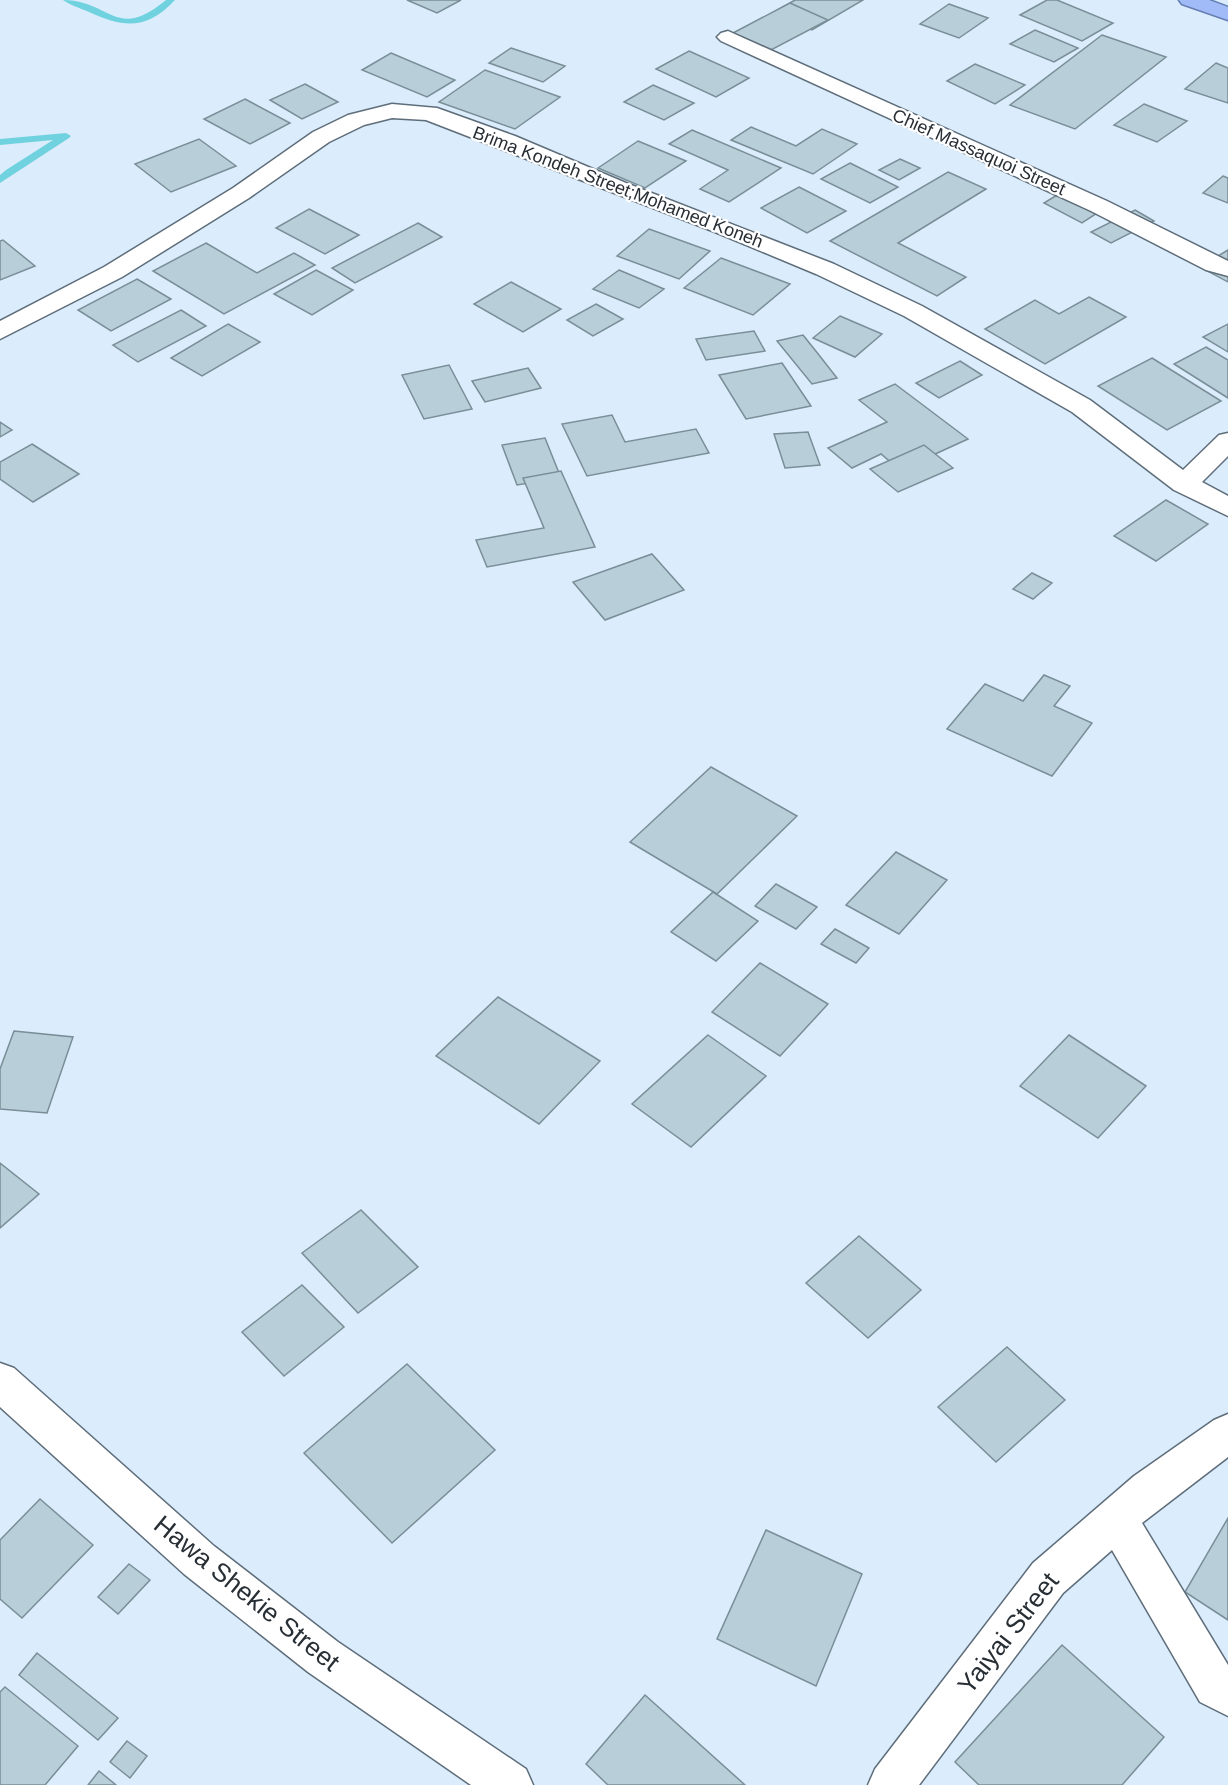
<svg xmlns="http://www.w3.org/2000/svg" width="1228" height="1785" viewBox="0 0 1228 1785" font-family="Arial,sans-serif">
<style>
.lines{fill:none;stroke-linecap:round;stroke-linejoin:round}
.stream{fill:#70d2df;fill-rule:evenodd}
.building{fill:#b8cfd9;stroke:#798e97;stroke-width:1.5}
.minor-casing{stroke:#5e6d7a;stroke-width:3}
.trunk-casing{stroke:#667fb2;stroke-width:3}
.minor{fill:#fff;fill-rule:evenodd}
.trunk{fill:#a0bbf8;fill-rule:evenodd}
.labels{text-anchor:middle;stroke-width:4.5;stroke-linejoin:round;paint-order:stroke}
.far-street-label{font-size:18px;fill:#272e34;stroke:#fff}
.near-street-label{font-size:26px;fill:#272e34;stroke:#fff}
</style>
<rect width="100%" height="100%" fill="#dbecfc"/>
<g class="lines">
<g class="stream">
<path d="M63 0C110 0 116 42 166 0H175C147 30 124 28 89 12 80 8 70 5 63 0Z"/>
<polygon points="66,133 71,136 69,138 0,183 0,175 6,170 53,140 0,145 0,139"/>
</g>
</g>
<g class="building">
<polygon points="407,0 461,0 437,13"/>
<polygon points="795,0 863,0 812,30 772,13"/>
<polygon points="1047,0 1057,0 1113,23 1082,41 1020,15"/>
<polygon points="790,3 828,20 771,50 733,33"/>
<polygon points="949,4 988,18 959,38 920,24"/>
<polygon points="1035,30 1078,48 1054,62 1010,44"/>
<polygon points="1102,35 1166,57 1075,129 1010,105"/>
<polygon points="511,48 565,66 543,82 489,63"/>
<polygon points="689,51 749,78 716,97 656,69"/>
<polygon points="391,53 455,80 427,97 362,70"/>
<polygon points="1216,63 1228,68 1228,103 1185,89"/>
<polygon points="975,64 1025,85 995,104 947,81"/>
<polygon points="485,70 560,97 515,129 439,102"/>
<polygon points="305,84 338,102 302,119 270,100"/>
<polygon points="653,85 694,103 664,120 624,102"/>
<polygon points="245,99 290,123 250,144 204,119"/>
<polygon points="1144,104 1187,121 1157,142 1114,125"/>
<polygon points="751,127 796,146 822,129 857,144 813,174 731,140"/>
<polygon points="692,130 781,168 729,202 700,189 728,170 669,144"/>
<polygon points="199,139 236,166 171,192 135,164"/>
<polygon points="638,141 686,161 645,188 598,168"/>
<polygon points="900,159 920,168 899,180 879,170"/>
<polygon points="850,163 898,187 870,203 821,179"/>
<polygon points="948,172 986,189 898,243 966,277 937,296 830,241"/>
<polygon points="1223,176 1228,178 1228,203 1203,193"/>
<polygon points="799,187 846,211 807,233 761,208"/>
<polygon points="1070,187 1108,206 1082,223 1044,203"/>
<polygon points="309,209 359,235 325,254 276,228"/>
<polygon points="1135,210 1154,221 1111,243 1091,232"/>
<polygon points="418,223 442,237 355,283 332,268"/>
<polygon points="649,229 710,251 679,279 617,256"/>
<polygon points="3,240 35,266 0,280 0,241"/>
<polygon points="206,243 257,273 294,253 315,265 224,314 153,271"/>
<polygon points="1228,250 1228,282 1200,267"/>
<polygon points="721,258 761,273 790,284 753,315 684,288"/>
<polygon points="316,270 353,290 312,315 274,294"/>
<polygon points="619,270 664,289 639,308 593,289"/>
<polygon points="137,279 171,299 111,331 78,310"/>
<polygon points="511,282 561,309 523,332 474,304"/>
<polygon points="1089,297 1126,317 1045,364 985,329 1035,300 1059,314"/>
<polygon points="596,304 623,319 593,336 567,320"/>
<polygon points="181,310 206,326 138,362 113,345"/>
<polygon points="840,316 882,334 855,357 813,338"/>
<polygon points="228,324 260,342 202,376 171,358"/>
<polygon points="1228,324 1228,352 1203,337"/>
<polygon points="754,331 765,351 706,360 696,339"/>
<polygon points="803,335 819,355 837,378 812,384 777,341"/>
<polygon points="1206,347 1228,360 1228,398 1174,364"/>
<polygon points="1152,358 1221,401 1167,430 1098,386"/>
<polygon points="960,361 982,375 939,398 916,383"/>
<polygon points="782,363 811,406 746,419 719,375"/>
<polygon points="449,365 472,409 424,419 402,375"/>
<polygon points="528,368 541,388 485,402 472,381"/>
<polygon points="895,384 968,439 900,470 881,454 852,468 828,448 887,422 859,400"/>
<polygon points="612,415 625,442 696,429 709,453 587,476 562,424"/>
<polygon points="0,422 12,430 0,437"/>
<polygon points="808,432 820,465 785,468 774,434"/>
<polygon points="545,438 561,478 517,485 502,445"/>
<polygon points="32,444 79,474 33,502 0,479 0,462"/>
<polygon points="924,445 953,468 898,492 870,469"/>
<polygon points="561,471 595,547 487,567 476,540 544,528 523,478"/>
<polygon points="1166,500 1208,524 1156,561 1114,536"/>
<polygon points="652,554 684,590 605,620 573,582"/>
<polygon points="1032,573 1052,583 1033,599 1013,589"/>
<polygon points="1044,675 1070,686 1054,706 1092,723 1052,776 947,729 985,684 1023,701"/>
<polygon points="711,767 797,816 717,894 630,842"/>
<polygon points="896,852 947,880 899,934 846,905"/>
<polygon points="776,884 817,907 796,929 755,906"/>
<polygon points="713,892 758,921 716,961 671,932"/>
<polygon points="835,929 869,948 856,963 821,944"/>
<polygon points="760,963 828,1004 780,1056 712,1012"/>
<polygon points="498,997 600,1061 539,1124 436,1056"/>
<polygon points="14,1031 73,1037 47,1113 0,1109 0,1069"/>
<polygon points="708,1035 766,1076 691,1147 632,1104"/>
<polygon points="1069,1035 1146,1086 1098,1138 1020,1086"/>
<polygon points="0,1163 39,1194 0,1228"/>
<polygon points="361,1210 418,1267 358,1313 302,1253"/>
<polygon points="859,1236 921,1290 868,1338 806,1283"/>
<polygon points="302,1285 344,1327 284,1376 242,1332"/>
<polygon points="1007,1347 1065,1400 996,1462 938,1407"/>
<polygon points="407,1364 495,1450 392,1543 304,1453"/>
<polygon points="40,1499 93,1545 22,1618 0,1599 0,1540"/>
<polygon points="1228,1518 1228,1620 1185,1592"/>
<polygon points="766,1530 862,1574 816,1686 717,1639"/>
<polygon points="129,1564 150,1580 118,1614 98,1597"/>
<polygon points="1062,1645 1164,1737 1122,1785 979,1785 955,1762"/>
<polygon points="37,1653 118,1718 98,1740 19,1675"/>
<polygon points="5,1687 78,1746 45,1785 0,1785 0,1692"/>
<polygon points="645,1695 745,1785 608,1785 586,1764"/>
<polygon points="127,1741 147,1756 130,1778 110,1762"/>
<polygon points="99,1771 116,1785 88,1785"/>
</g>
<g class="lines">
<defs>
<g id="minor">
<polygon points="728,31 1107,201 1228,261 1228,276 1206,270 1091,211 721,41 717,37 721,33"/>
<polygon points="392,104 437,108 515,136 626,183 834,264 922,306 1090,400 1183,470 1219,435 1228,433 1228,456 1202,482 1228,496 1228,516 1174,490 1072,412 904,316 816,274 715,232 426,120 392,118 364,125 329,142 249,198 122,277 0,339 0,321 104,267 233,188 313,132 348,115"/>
<polygon points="0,1363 14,1368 214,1546 338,1642 526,1769 533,1785 471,1785 308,1672 184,1574 0,1407"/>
<polygon points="1228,1414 1228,1457 1142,1523 1228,1665 1228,1716 1200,1702 1112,1550 1063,1593 919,1785 868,1785 875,1769 1033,1563 1134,1476 1214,1420"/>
</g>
<polygon id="trunk" points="1179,0 1209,0 1228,7 1228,20 1182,4"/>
</defs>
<use href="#minor" class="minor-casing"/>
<use href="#trunk" class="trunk-casing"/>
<use href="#minor" class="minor"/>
<use href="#trunk" class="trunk"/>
</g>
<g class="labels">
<g class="far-street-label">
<text transform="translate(979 152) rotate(24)" y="6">Chief Massaquoi Street</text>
<text transform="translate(618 187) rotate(21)" y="6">Brima Kondeh Street;Mohamed Koneh</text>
</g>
<g class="near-street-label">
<text transform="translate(247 1593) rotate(39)" y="9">Hawa Shekie Street</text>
<text transform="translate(1008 1633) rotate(-52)" y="9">Yaiyai Street</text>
</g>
</g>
</svg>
